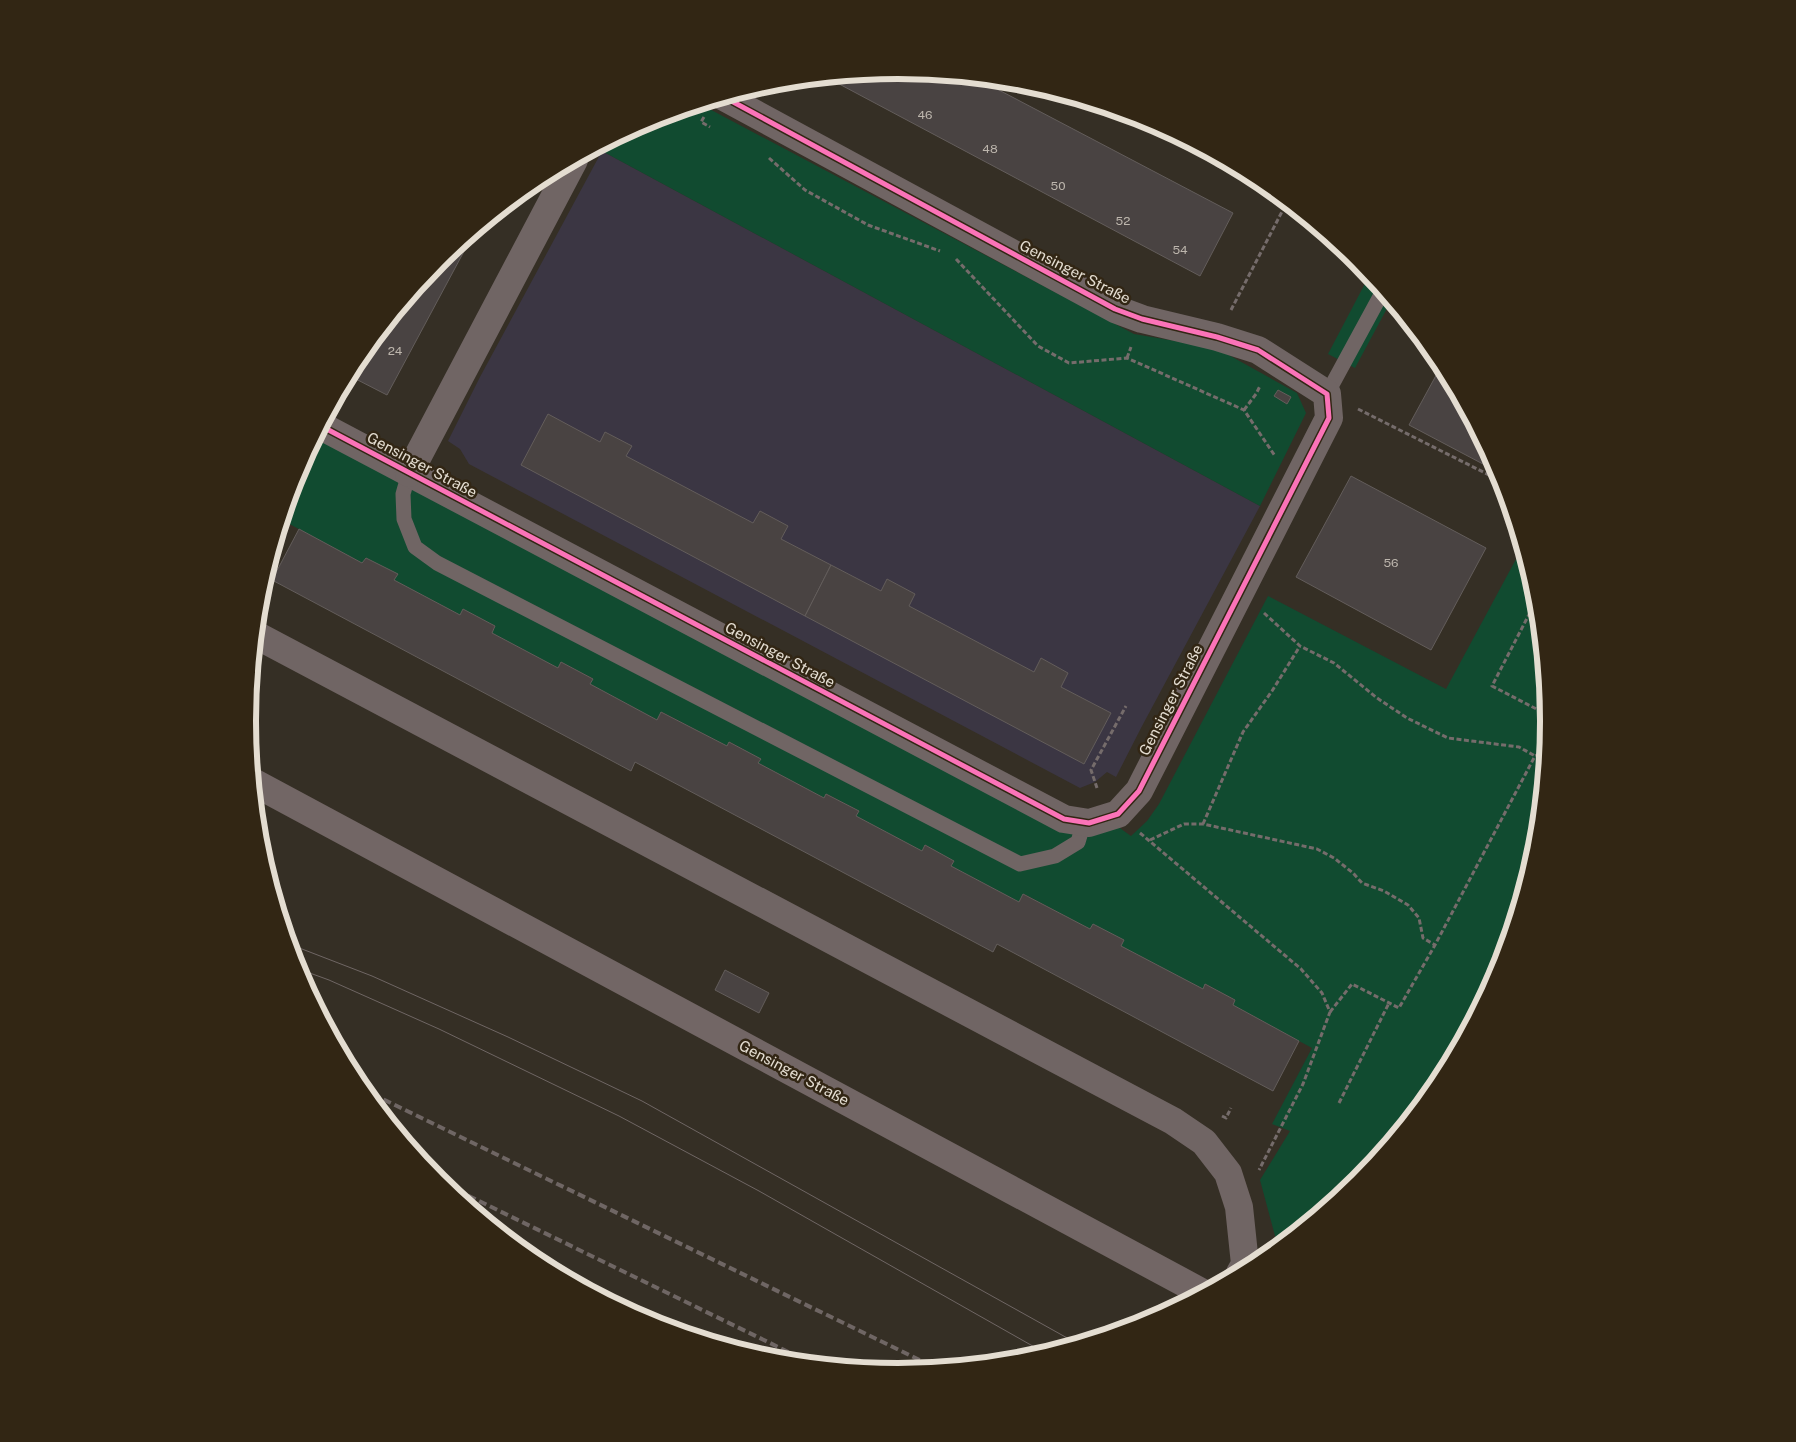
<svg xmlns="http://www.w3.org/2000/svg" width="1796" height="1442" viewBox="0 0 1796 1442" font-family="'Public Sans',sans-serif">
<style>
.education{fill:#3b3643}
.green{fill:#114b30}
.building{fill:#494342;stroke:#635d5b}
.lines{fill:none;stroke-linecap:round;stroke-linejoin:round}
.path{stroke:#756c6b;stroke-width:3;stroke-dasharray:5 2.5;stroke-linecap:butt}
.lane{stroke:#706564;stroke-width:15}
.street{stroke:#706564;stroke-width:28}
.secondary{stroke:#726665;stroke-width:28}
.tram{stroke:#6f6664;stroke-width:1}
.rail{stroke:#6f6664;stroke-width:4;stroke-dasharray:8 4;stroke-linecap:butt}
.cycleway-casing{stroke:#322614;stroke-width:8}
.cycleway{stroke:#fb73b8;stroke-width:5}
.labels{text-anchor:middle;stroke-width:5;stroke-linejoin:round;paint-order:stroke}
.number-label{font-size:12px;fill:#bdb6ad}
.street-label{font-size:15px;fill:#e4ddd1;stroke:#322614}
.rim{fill:none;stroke:#e4ddd1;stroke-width:6}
</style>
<rect width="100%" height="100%" fill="#352f25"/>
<polygon class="education" points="602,151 1260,506 1141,728 1116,777 1107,772 1095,782 1080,788 469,464 460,449 448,441 480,377"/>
<g class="green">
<polygon points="700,104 1134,334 1216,348 1297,393 1306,413 1260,506 602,151 607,142 649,119"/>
<polygon points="1370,274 1391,301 1355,368 1328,354"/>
<polygon points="315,437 1052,824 1117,826 1131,836 1147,821 1159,804 1268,596 1446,689 1522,548 1537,594 1549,721 1536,848 1499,970 1439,1083 1358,1182 1278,1247 1260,1180 1290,1131 1272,1124 1312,1048 1233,1005 1235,1000 1206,984 1203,989 1121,946 1124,940 1090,929 1024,894 1019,902 951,866 954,861 925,845 922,851 856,816 859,811 827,794 824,798 758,763 760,759 730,742 727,746 662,712 657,720 590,684 592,678 561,662 558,668 492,633 495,626 463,609 460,615 394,580 397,574 366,558 362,563 282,520 297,472"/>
</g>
<g class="building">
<polygon points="898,70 976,78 1233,213 1200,276 826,77"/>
<polygon points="476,229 387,395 348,375 357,359 438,260"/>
<polygon points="1439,370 1448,375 1500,473 1409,425"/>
<polygon points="1278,390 1291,397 1287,404 1274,396"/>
<polygon points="548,414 600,442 605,432 632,446 626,456 753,523 760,511 788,526 781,539 831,565 805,616 521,465"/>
<polygon points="1351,476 1486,548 1431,650 1296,577"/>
<polygon points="299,529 362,563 366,558 398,574 394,580 460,615 463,609 495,626 492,633 558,668 561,662 593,679 590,684 657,720 661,712 727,746 729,742 761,759 758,763 824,798 826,794 859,811 856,816 922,851 925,845 954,861 951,866 1019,902 1023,894 1090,929 1093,924 1124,940 1121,946 1203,989 1205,984 1235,1000 1233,1005 1299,1041 1273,1091 997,944 993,952 635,762 631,771 272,580"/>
<polygon points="831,565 881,591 887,579 915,594 909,606 1034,672 1041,658 1068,673 1061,687 1111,713 1084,764 805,616"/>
<polygon points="725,970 769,993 759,1013 715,990"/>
</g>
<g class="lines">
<g class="path">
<polyline points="704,117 701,122 710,127"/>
<polyline points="769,158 805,190 868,225 940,251"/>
<polyline points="1216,165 1283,199"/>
<polyline points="956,259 1038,346 1069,363 1127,358 1244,410 1275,456"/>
<polyline points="1231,310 1287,202"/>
<polyline points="1127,358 1131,347"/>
<polyline points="1358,409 1503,482"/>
<polyline points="1244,410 1256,394 1260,386"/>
<polyline points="1537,599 1492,686 1548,715"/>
<polyline points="1264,613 1300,646 1334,663 1377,698 1407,718 1448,738 1519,747 1535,756"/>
<polyline points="1097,788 1091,770 1126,706"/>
<polyline points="1203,824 1243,732 1272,691 1300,646"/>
<polyline points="1140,833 1301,969 1322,993 1330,1012 1303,1084 1259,1170"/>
<polyline points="1150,840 1184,824 1203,824 1317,849 1334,858 1353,873 1362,883 1384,891 1408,905 1419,918 1423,938 1435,945"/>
<polyline points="1330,1012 1352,984 1399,1008 1435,945 1535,756 1546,751"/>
<polyline points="1339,1103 1389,1003"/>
<polyline points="1222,1116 1226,1118 1231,1108"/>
</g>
<g class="lane">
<polyline points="1327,394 1383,291"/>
<polyline points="409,473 403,494 404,519 415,547 437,563 1020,864 1055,856 1078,842 1084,822"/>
</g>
<g class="street">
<polyline points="321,426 1064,819 1089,823 1118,814 1139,791 1329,418 1327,394 1258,350 1217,337 1142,319 1115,309 724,97"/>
<polyline points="409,473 574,160"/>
<polyline points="256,635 1173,1121 1204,1142 1228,1173 1239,1207 1245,1264 1240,1273"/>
</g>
<polyline class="secondary" points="253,782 1203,1293"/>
<g class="tram">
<polyline points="289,944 372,976 508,1037 642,1101 1078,1344"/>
<polyline points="296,968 329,980 439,1029 619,1116 759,1191 1045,1353"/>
</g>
<g class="rail">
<polyline points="362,1089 936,1368"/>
<polyline points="436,1180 813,1364"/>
<polyline points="612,1303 667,1328"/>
</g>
<defs>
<polyline id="cycleway" points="321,426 1064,819 1089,823 1118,814 1139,791 1329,418 1327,394 1258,350 1217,337 1142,319 1115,309 724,97"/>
</defs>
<use href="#cycleway" class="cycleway-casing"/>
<use href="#cycleway" class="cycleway"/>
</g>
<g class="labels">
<g class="number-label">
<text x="925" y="119">46</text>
<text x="990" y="153">48</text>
<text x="1058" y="190">50</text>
<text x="1123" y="225">52</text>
<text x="1180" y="254">54</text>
<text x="395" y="355">24</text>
<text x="1391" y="567">56</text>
</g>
<g class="street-label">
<text transform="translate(1075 272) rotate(27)" y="5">Gensinger Straße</text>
<text transform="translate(422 465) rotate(28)" y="5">Gensinger Straße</text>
<text transform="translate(780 655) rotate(28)" y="5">Gensinger Straße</text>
<text transform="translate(1171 700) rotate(-63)" y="5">Gensinger Straße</text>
<text transform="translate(794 1073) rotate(28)" y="5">Gensinger Straße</text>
</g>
</g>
<path d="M0 0H1796V1442H0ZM256 721a642 642 0 1 1 1284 0a642 642 0 1 1-1284 0Z" fill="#322614" fill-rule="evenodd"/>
<path class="rim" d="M256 721a642 642 0 1 1 1284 0a642 642 0 1 1-1284 0Z"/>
</svg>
